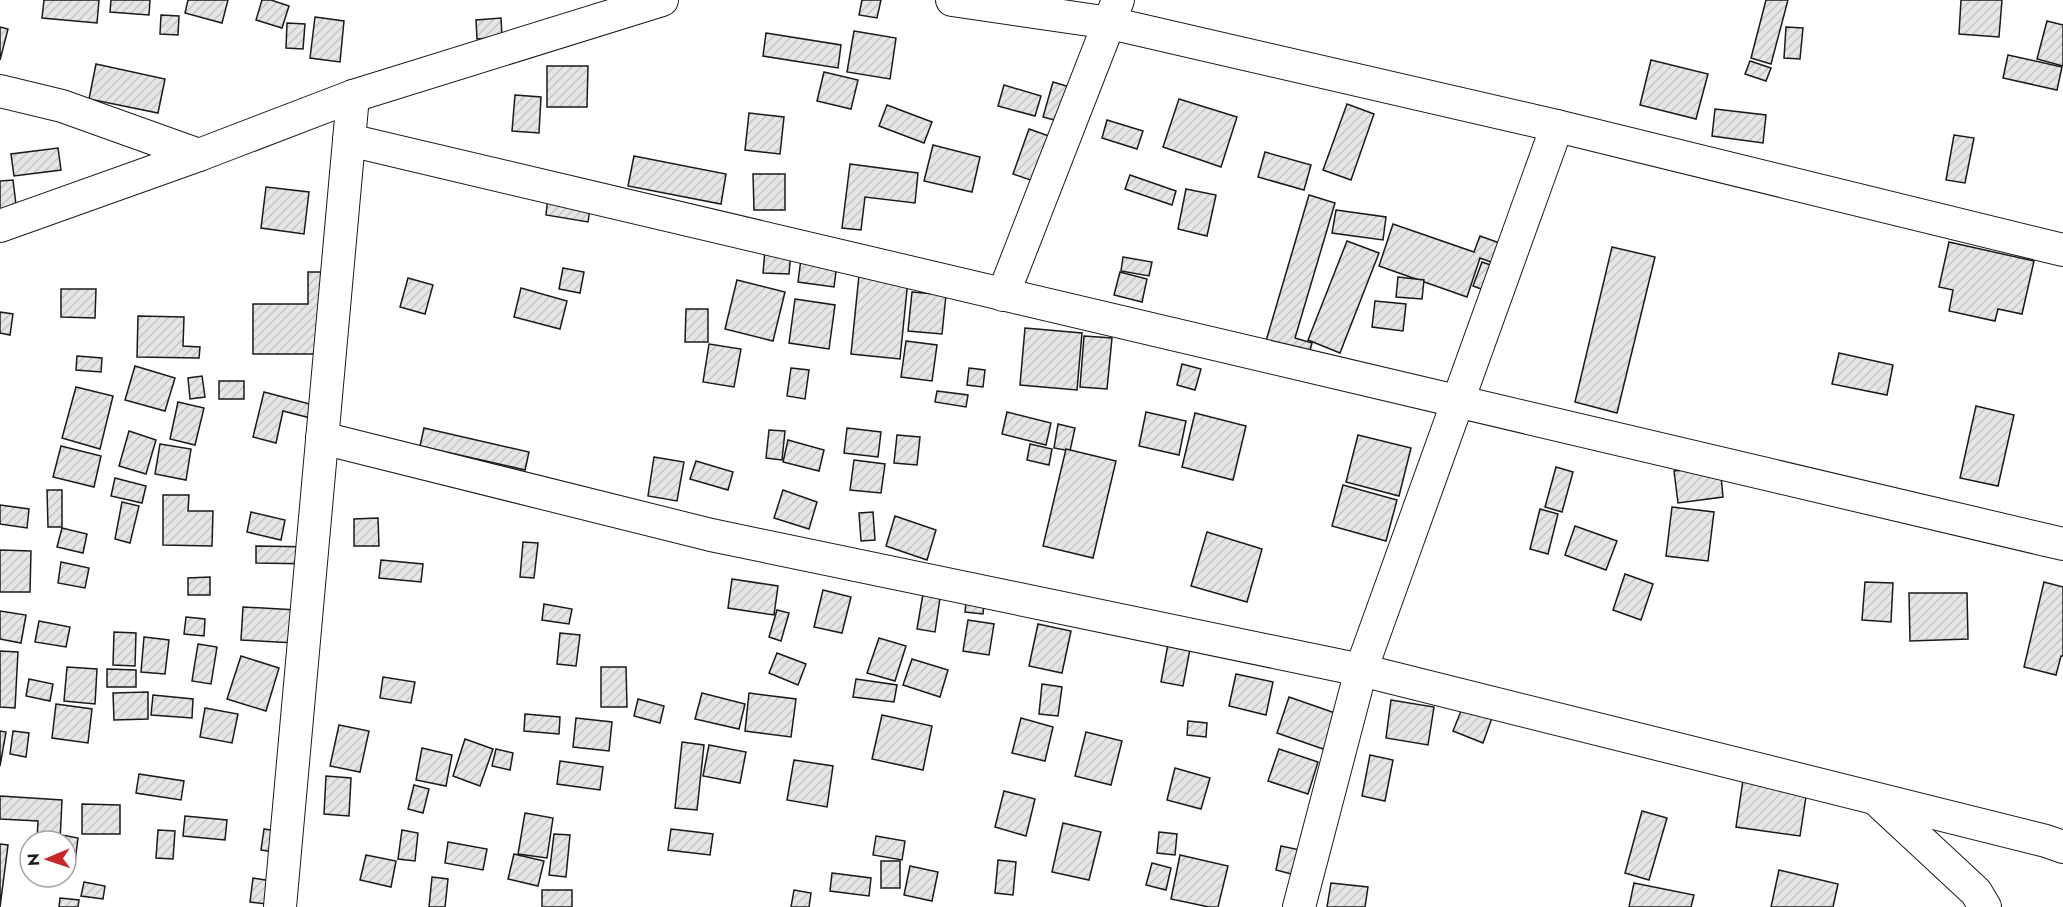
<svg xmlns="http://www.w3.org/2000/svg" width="2063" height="907" viewBox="0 0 2063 907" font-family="Jost,sans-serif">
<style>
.building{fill:url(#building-hatch);stroke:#1a1a1a;stroke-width:1.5}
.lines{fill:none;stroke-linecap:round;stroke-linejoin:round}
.minor-casing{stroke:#1a1a1a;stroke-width:34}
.minor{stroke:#fff;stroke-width:32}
</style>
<defs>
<pattern id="building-hatch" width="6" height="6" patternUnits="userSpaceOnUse" patternTransform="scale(1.5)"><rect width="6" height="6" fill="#e6e6e6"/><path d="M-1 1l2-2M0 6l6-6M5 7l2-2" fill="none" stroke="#c5c5c5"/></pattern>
</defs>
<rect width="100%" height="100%" fill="#fff"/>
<g class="building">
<polygon points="44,0 99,0 97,23 42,18"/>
<polygon points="111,0 150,0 149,15 110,12"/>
<polygon points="188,0 228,0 222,23 185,13"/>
<polygon points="262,0 271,0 289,6 282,28 256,20"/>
<polygon points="862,0 881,0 877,18 859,15"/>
<polygon points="1766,0 1788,0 1771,64 1751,58"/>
<polygon points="1961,0 2002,0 1999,37 1959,34"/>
<polygon points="161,15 179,16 178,35 160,34"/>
<polygon points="315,17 344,21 340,62 310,58"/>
<polygon points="501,18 502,37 477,39 476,20"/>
<polygon points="2047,21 2063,25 2063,66 2037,59"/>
<polygon points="287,23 305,24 303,49 286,48"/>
<polygon points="0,27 8,29 0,60"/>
<polygon points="1786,27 1803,28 1800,59 1784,58"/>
<polygon points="854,31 896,38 890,79 847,72"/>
<polygon points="766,33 841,45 838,68 763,56"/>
<polygon points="2008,55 2062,67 2057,90 2003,78"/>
<polygon points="1651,60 1708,74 1696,119 1640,105"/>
<polygon points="1750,61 1771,68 1766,81 1745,74"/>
<polygon points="96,64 165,79 158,113 89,99"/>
<polygon points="547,66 588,66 587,107 547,107"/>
<polygon points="824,72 858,80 851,109 817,101"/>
<polygon points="1053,82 1083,91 1073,125 1043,117"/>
<polygon points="1004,85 1041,96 1035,116 998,106"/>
<polygon points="515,95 541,97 539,133 512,131"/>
<polygon points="1179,99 1237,117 1221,167 1163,147"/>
<polygon points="1347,104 1374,114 1351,180 1323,170"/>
<polygon points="887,105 932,122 924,143 879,126"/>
<polygon points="1715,109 1766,115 1763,143 1712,136"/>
<polygon points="749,113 784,117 780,154 745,150"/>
<polygon points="1107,120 1143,131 1137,149 1102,138"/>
<polygon points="1029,129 1066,142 1051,187 1013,174"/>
<polygon points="1954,135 1974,138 1965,183 1946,180"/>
<polygon points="933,145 980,157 972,192 924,181"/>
<polygon points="58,148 61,170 14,176 11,154"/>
<polygon points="1265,152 1311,165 1304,190 1258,177"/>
<polygon points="634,156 726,174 721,204 628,186"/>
<polygon points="850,164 918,173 915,203 865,197 861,230 842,228"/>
<polygon points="753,174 785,174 785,210 754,210"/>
<polygon points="1130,175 1176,191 1172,205 1125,189"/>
<polygon points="13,180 17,213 0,215 0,181"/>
<polygon points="266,187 309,192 304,234 261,228"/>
<polygon points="1186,189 1216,195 1207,236 1178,229"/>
<polygon points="1309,195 1335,203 1295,338 1312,343 1309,354 1266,341"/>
<polygon points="548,196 591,202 588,222 546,215"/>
<polygon points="1336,210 1386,217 1383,240 1332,233"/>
<polygon points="1393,224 1474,252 1480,236 1508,246 1502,266 1480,258 1467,297 1379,266"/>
<polygon points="1347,241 1379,253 1340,353 1308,340"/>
<polygon points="1949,242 2034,261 2022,314 1998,309 1995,321 1949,311 1953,290 1939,287"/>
<polygon points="1612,247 1655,257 1617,413 1575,402"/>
<polygon points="765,250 791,251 789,274 763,273"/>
<polygon points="1123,257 1152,262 1149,276 1121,271"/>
<polygon points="801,259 837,264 834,287 798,282"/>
<polygon points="1482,262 1499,268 1490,292 1473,286"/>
<polygon points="563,268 584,272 580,293 559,289"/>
<polygon points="308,272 335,272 335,354 253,354 253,304 308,304"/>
<polygon points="1120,272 1147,279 1142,302 1114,295"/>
<polygon points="859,275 908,280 900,359 851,354"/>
<polygon points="1398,277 1424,280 1422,299 1396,297"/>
<polygon points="408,278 433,285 425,314 400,307"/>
<polygon points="737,280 785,292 773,341 725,329"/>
<polygon points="521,288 567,301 560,329 514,317"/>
<polygon points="61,289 96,289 95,318 61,317"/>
<polygon points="912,292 946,295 942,334 908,331"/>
<polygon points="795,299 835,305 829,349 789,343"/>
<polygon points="1375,301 1406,304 1403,331 1372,327"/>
<polygon points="686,309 708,309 708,342 685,342"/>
<polygon points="0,312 13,314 10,335 0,333"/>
<polygon points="138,316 184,317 183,346 200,347 199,358 137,357"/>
<polygon points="1025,328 1082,333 1077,390 1020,385"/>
<polygon points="1084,336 1112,338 1107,389 1080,387"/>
<polygon points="906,341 937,345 932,381 901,377"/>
<polygon points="709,344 741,349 734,387 703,382"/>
<polygon points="1839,353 1893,365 1887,395 1832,384"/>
<polygon points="77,356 102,358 101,372 76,370"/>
<polygon points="1182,364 1201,369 1195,390 1177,385"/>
<polygon points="135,366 175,378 165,411 125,400"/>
<polygon points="791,368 809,370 805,399 787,396"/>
<polygon points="969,368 985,370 983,387 967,385"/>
<polygon points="202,376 205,397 190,399 188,378"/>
<rect x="219" y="381" width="25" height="18"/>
<polygon points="76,387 113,396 100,449 62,438"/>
<polygon points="937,391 968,395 966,407 935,402"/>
<polygon points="264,392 325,408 322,421 283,411 276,443 253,437"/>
<polygon points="178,402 204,408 195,445 170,439"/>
<polygon points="1976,406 2014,415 1998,486 1960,478"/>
<polygon points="1007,412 1051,423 1046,445 1002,434"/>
<polygon points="1146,412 1186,421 1179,455 1139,446"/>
<polygon points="1195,413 1246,426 1233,480 1182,467"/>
<polygon points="1058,424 1075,428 1070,451 1054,448"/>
<polygon points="424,428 529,452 525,470 420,446"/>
<polygon points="847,428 881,432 878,457 844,453"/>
<polygon points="769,430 785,431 782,460 766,458"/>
<polygon points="129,431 156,440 146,474 119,466"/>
<polygon points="897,435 920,437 917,465 894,463"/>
<polygon points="1358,435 1411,448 1399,496 1346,482"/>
<polygon points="788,440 824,450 819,471 783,462"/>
<polygon points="160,444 191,449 186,480 155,474"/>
<polygon points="1030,444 1052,449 1049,465 1027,460"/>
<polygon points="61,446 101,456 94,487 53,477"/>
<polygon points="1066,449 1116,461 1093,558 1043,546"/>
<polygon points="654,457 684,462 677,501 648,496"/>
<polygon points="854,460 885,464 881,493 850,490"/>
<polygon points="696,461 733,472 728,490 690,479"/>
<polygon points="1720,466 1723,497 1678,503 1674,471"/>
<polygon points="1556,467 1573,472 1562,512 1545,507"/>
<polygon points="115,478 146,486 142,503 111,496"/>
<polygon points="1343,485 1397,500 1386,541 1332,526"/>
<polygon points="47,490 62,490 62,527 48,527"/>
<polygon points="783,490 817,502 809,529 774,518"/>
<polygon points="163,495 189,495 188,511 213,511 212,546 163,545"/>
<polygon points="122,502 139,506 130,543 115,539"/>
<polygon points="0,505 29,509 27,528 0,524"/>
<polygon points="1672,507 1714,512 1708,561 1666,556"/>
<polygon points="1540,509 1558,514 1548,554 1530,549"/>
<polygon points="251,512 285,520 281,540 247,532"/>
<polygon points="873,512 875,540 861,541 859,513"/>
<polygon points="895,516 936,530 927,560 886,546"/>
<polygon points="378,518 379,546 354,546 354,519"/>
<polygon points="1575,526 1617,541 1606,570 1565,555"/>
<polygon points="62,528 87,534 83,553 57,547"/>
<polygon points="1207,532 1262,549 1247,602 1191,586"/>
<polygon points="523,542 538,543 534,578 520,577"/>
<polygon points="256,546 315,547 314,564 256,563"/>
<polygon points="0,550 31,551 30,592 0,592"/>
<polygon points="381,560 423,564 421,582 379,578"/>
<polygon points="61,562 89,568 85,588 58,583"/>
<polygon points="1625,574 1653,584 1641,620 1613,610"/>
<polygon points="210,577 210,595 188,595 188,578"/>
<polygon points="732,579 778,586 774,615 728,608"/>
<polygon points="1865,582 1893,583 1891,622 1862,620"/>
<polygon points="2044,582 2063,587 2063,656 2061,656 2056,675 2024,667"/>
<polygon points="823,590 851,597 842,633 814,627"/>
<polygon points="967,592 985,595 983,614 965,612"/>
<polygon points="1909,593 1967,593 1968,639 1910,641"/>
<polygon points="923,594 940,598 935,632 917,629"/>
<polygon points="544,604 572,609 569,624 542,620"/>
<polygon points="243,607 297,610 295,643 241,640"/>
<polygon points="777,610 789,613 781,641 769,637"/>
<polygon points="0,611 26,615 21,643 0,639"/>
<polygon points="186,617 205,619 204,636 184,634"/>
<polygon points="968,620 994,624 989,655 963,651"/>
<polygon points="39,621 70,627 66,647 35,642"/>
<polygon points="1038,624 1071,631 1062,673 1029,666"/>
<polygon points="114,632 136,633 135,666 113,665"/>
<polygon points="560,633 580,635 576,666 557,664"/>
<polygon points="144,637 169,640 165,674 141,672"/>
<polygon points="879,638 906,646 895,681 867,673"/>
<polygon points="198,644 217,647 211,684 192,681"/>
<polygon points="1168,644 1190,649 1183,686 1161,682"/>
<polygon points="0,651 18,652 15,708 0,707"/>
<polygon points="777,653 806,664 798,685 769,673"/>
<polygon points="241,656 279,668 266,711 227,699"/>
<polygon points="912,659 948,670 940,697 903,685"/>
<polygon points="67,667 97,669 95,704 64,701"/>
<polygon points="601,667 626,667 627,707 601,707"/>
<polygon points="107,669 136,670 136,687 107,687"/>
<polygon points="1236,674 1273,682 1266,715 1229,706"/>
<polygon points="383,677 415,682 411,703 380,698"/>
<polygon points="29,679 53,684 50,701 26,696"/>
<polygon points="856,679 897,685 894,702 853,697"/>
<polygon points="1042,684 1062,687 1058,716 1039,714"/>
<polygon points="148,692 148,719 114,720 113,693"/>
<polygon points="702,693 745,704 739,729 695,719"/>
<polygon points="749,693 796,699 791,737 745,731"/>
<polygon points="153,695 193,699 192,718 151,715"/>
<polygon points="1289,697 1338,714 1326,750 1277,733"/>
<polygon points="638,699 664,706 660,723 634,716"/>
<polygon points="1391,700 1434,707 1428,745 1386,738"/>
<polygon points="56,704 92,709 88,743 52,738"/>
<polygon points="1463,706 1492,718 1483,743 1453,731"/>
<polygon points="205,708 238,714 232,743 200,737"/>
<polygon points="525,714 560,717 559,734 524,731"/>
<polygon points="882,715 932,726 923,770 872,759"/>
<polygon points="576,718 612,722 609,751 573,747"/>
<polygon points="1021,718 1053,727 1045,761 1012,753"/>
<polygon points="1188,721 1207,723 1206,737 1187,735"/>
<polygon points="339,725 369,731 360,772 330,766"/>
<polygon points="0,731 6,732 0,766"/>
<polygon points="13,731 29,733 26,757 10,754"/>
<polygon points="1086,732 1122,741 1111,785 1075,776"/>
<polygon points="465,739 493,749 480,786 453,776"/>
<polygon points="682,742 704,745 697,810 675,808"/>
<polygon points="709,745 746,752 740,783 703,776"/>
<polygon points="422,748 452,755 446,786 416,780"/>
<polygon points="496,749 513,753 510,770 492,766"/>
<polygon points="1279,749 1318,762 1308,794 1268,781"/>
<polygon points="1370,755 1393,760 1385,801 1362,796"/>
<polygon points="794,760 833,766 827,807 787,800"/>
<polygon points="560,761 603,767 600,790 557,784"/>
<polygon points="1175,768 1210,778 1201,809 1167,800"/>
<polygon points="139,774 184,781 181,800 136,793"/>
<polygon points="326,776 351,778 349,816 324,814"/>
<polygon points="1743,780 1807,790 1800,836 1736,827"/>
<polygon points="414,785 429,789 423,813 408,809"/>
<polygon points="1004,791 1035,799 1026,836 995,827"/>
<polygon points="0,796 62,800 60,841 37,840 38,821 0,819"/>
<polygon points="82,804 120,805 120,834 82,834"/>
<polygon points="1642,811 1667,818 1649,880 1625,873"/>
<polygon points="525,813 553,818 547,858 518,854"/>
<polygon points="185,816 227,820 225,840 183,836"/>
<polygon points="1063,823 1101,832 1089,880 1052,872"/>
<polygon points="264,829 292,833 289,854 261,850"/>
<polygon points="671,829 713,834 710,855 668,850"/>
<polygon points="158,830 175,831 173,859 156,858"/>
<polygon points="402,830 418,833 415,861 398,859"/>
<polygon points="1159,832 1177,834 1175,855 1157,853"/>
<polygon points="554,834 570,835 566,877 549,875"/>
<polygon points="62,835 78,838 74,869 66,868 66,841 61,841"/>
<polygon points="876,836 905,841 902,860 873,855"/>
<polygon points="448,842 487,849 483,870 445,863"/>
<polygon points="0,844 8,845 0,907"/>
<polygon points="1281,846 1305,851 1299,876 1276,870"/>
<polygon points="514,854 544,861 538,886 508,879"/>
<polygon points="366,855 396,861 391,887 360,880"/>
<polygon points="1180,855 1228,866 1218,907 1209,907 1171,899"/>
<polygon points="998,860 1016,862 1013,895 995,893"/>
<rect x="881" y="861" width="19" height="27"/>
<polygon points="1152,863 1171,868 1166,890 1146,885"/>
<polygon points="910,866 938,872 932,901 904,895"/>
<polygon points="1779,870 1838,884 1833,907 1771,907"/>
<polygon points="832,873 871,878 869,896 830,891"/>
<polygon points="432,877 448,879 445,907 429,907"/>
<polygon points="253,878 272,881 284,906 250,902"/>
<polygon points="84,882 105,886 103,899 81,896"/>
<polygon points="1331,883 1368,887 1365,907 1327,907"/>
<polygon points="1634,883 1694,895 1691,907 1629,907"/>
<rect x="542" y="890" width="30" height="17"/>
<polygon points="794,890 811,893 809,907 791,907"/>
<polygon points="60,898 79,900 78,907 59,907"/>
</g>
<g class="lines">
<defs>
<g id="minor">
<polyline points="952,0 1110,23 1557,126 2063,250"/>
<polyline points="0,91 62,106 199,155"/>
<polyline points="349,140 2063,544"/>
<polyline points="0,226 199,155 353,96 662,0"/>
<polyline points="1003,295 1118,0"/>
<polyline points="322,438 711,535 1361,670 2046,841 2063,847"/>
<polyline points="1877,800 1976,892 1985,907"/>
<polyline points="280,907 353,96"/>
<polyline points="1299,907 1361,670 1557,126"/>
</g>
</defs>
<use href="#minor" class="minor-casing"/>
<use href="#minor" class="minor"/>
</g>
<g transform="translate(48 859) rotate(268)"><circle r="28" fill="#ffffff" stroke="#a3a3a3" stroke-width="1.5"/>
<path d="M0-4.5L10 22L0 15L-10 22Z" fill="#c62828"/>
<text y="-9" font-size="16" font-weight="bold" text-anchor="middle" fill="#1a1a1a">N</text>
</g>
</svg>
